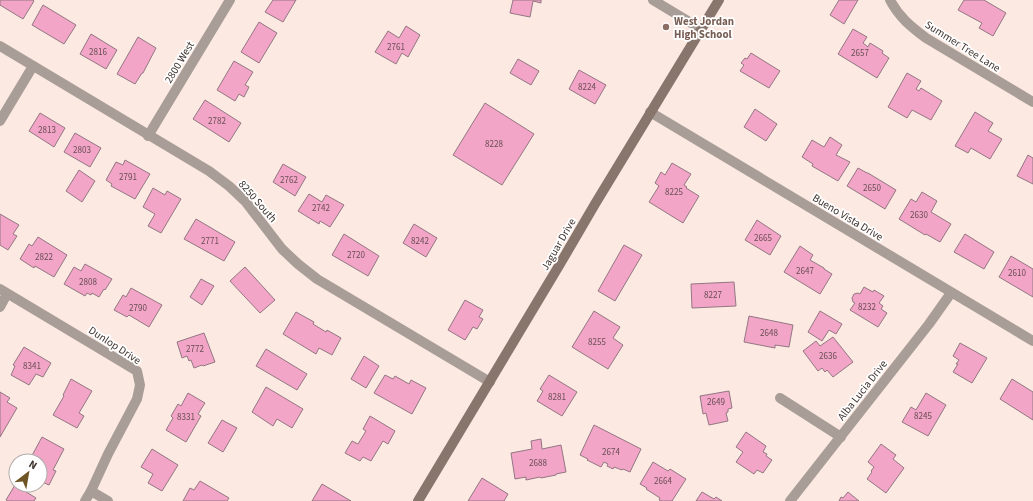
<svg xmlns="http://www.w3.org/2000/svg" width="1033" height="501" viewBox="0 0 1033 501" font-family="'Source Sans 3',sans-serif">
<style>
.building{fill:#f2a5c7;stroke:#937782}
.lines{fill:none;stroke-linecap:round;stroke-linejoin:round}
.minor{stroke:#a99d97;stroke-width:10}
.secondary{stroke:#88766d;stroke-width:10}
.education-dot{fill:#8d6e63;stroke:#fff;stroke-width:1.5}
.labels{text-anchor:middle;stroke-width:3.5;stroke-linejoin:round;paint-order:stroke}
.number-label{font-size:9px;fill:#6a4f54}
.education-label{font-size:11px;font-weight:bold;fill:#785e54;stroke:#fff;text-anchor:start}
.street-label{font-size:11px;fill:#3d322d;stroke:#fff}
</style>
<rect width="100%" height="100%" fill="#fce9e2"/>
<g class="building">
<polygon points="0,0 33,0 34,1 23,19 0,5"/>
<polygon points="273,0 296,0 283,22 265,12"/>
<polygon points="513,0 541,0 541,3 533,1 530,17 510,13"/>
<polygon points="839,0 858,0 844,24 830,15"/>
<polygon points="964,0 984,0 1006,13 993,36 979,28 982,23 958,10"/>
<polygon points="43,5 76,25 64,44 32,25"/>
<polygon points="259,22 277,33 259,63 241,52"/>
<polygon points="406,26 420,35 408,57 402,53 396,64 375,52 388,31 399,38"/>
<polygon points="853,29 867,37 863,43 868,47 870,43 883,51 882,53 889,58 877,78 838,54"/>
<polygon points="91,34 117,50 106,69 80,54"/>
<polygon points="138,37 156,48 143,73 142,73 135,84 117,74"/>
<polygon points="751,53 780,71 769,88 740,71 744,65 741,63 745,58 747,59"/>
<polygon points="518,59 539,71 531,85 510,73"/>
<polygon points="234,61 253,72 245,85 249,87 244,97 239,94 235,101 217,90"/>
<polygon points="579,70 606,85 595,104 569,89"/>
<polygon points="907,73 921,81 916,89 919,91 921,88 942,101 931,120 912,110 907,118 888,107"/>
<polygon points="205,100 241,123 229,142 193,119"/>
<polygon points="485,103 534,134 502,185 453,155"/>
<polygon points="755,109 777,124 766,141 744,127"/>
<polygon points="975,112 993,123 988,131 1002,139 990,159 971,148 968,153 955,146"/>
<polygon points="40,113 65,128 54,147 29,131"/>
<polygon points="75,133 101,148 90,167 64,152"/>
<polygon points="830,137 842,145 836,155 850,162 838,181 812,166 813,164 802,157 812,140 824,147"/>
<polygon points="1028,155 1033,158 1033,184 1017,176"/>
<polygon points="125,160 150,174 135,199 111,186 112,184 106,180 116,162 123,165"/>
<polygon points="672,163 691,174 684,185 687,187 686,188 699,196 683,223 649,202 659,186 655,183 661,172 665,175"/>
<polygon points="283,164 306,177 295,196 273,182"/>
<polygon points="858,168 867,173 868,173 896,190 885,209 847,186"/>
<polygon points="79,170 95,181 82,202 66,191"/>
<polygon points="153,188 165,195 167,191 181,199 161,233 148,226 155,214 143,207"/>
<polygon points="922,192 937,201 931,212 951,224 940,242 926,234 925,235 899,219 911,199 916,202"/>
<polygon points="309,194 322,202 326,195 344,205 330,227 320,221 319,224 298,211"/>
<polygon points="0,214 19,225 13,234 17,236 8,250 0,245"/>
<polygon points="196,219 235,242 224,261 184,239"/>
<polygon points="757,220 781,236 770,255 745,240"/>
<polygon points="414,224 437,238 426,257 403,243"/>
<polygon points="344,234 379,256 368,276 332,255"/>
<polygon points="965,234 994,252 984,269 954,252"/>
<polygon points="38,237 67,255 54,277 35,266 34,268 20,259 29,244 32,246"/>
<polygon points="624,245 642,255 615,301 598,291"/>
<polygon points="800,246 813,255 810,260 824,268 824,269 832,274 820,294 784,272"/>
<polygon points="1011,256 1033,269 1033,297 999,277"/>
<polygon points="85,264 112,279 105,290 104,289 99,297 92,293 91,295 87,293 85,296 64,284 74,267 81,271"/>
<polygon points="245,267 275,300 260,313 230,281"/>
<polygon points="201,279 214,286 202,305 190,297"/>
<polygon points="734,282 736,306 692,308 691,284"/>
<polygon points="864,287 873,292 874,290 884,296 879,303 883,306 881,309 887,313 878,327 850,310 855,303 853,302 852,298 854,294 858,293 860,294"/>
<polygon points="131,288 162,305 149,327 129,315 127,317 114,310 123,295 126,297"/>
<polygon points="465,300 483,310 479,317 483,319 477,329 473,327 465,340 448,330"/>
<polygon points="594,311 620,327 613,338 623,345 608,369 572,347"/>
<polygon points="820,311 842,324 836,334 829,330 822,341 808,332"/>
<polygon points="296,312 314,322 313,324 326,332 327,330 341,338 332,355 319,348 316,354 283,334"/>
<polygon points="749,316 793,325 789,347 775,345 775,348 744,342"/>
<polygon points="204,333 215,362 203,366 202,365 194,368 191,360 189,361 187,356 182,358 177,342"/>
<polygon points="833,337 853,362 833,377 827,370 825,372 822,368 818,371 803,351 816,341 820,346"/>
<polygon points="960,343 987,358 972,383 953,372 958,364 956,364 959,360 953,356"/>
<polygon points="24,347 51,363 43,377 36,374 29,385 11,375 15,366 13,365"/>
<polygon points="266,349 307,374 297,390 256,366"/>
<polygon points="364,356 379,366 366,388 351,379"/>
<polygon points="385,375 393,379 395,376 409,384 411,380 426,388 412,414 374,393"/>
<polygon points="549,375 577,392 562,416 537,401 543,391 540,389"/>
<polygon points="71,379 92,391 79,413 84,416 77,428 53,415 64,396 63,395"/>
<polygon points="1012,379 1033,392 1033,420 1000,399"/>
<polygon points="266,387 303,409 292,428 277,419 273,426 252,412"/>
<polygon points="729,391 732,408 728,409 728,412 726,413 728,421 709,425 706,413 703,414 700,396"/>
<polygon points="0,392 10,398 7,402 17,408 0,437"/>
<polygon points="188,393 205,403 198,414 201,416 186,442 166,430 173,418 171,416 178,404 181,406"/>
<polygon points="926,393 946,405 928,436 902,422 911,407 916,410"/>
<polygon points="370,416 395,431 388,444 383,441 371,461 363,457 360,461 345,453 352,441 358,444 366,431 363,429"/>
<polygon points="222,420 237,428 223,452 208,443"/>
<polygon points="594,425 641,449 630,472 623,469 622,470 614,467 613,469 607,466 608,464 604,462 601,467 587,460 588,459 580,455"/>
<polygon points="746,432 766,446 763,452 767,454 766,456 772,460 763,473 757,470 754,474 736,462 743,452 736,447"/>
<polygon points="42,437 64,449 53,470 56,471 49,485 40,481 40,461 29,461"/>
<polygon points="541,439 542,449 561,445 566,472 556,474 556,475 541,478 540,477 526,480 526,477 515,479 511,453 532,449 531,441"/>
<polygon points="881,444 896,455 893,459 904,468 886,493 867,479 872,472 871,471 874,467 868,462"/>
<polygon points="152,449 178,465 162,491 148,483 153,474 141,467"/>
<polygon points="653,462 668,471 670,469 686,479 672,501 661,501 659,500 660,498 646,489 647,488 640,484"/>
<polygon points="482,478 508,494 504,501 468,501"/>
<polygon points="200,481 229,498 227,501 183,501 190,488 194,490"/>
<polygon points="322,484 351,501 312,501"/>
<polygon points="15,485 36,498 34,501 8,501 6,500"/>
<polygon points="702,492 714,499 716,497 722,501 696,501"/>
<polygon points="848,492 859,501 839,501 841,497 843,498"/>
</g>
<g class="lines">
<g class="minor">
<polyline points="653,0 701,29"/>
<path d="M890 0C899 17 910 26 926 38L1033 102"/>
<polyline points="0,46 209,171 229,186 245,201 282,249 298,264 317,279 490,382"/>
<polyline points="650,112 1033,341"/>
<polyline points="0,121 33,66"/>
<polyline points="148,136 230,0"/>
<polyline points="0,289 137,371 140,385 137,399 108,454 91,491 85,501"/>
<polyline points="0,307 7,294"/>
<polyline points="780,398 841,437"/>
<polyline points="91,491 108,501"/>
<polyline points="790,501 929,324 951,293"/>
</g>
<polyline class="secondary" points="418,501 560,264 595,204 719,0"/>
</g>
<circle class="education-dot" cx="666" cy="27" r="4"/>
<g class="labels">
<g class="number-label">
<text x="396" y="50">2761</text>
<text x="98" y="55">2816</text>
<text x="860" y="56">2657</text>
<text x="587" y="90">8224</text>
<text x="217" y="124">2782</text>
<text x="47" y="133">2813</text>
<text x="494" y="147">8228</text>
<text x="82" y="153">2803</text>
<text x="128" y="180">2791</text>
<text x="289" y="183">2762</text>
<text x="872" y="191">2650</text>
<text x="674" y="195">8225</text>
<text x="321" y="211">2742</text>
<text x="919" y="218">2630</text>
<text x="763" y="241">2665</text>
<text x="210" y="244">2771</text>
<text x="420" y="244">8242</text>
<text x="356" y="258">2720</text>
<text x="44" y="260">2822</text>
<text x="805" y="274">2647</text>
<text x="1017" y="276">2610</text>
<text x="88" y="285">2808</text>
<text x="713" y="298">8227</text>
<text x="867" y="310">8232</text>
<text x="138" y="311">2790</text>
<text x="769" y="336">2648</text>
<text x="597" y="345">8255</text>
<text x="195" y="352">2772</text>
<text x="828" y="359">2636</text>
<text x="32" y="369">8341</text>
<text x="557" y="400">8281</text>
<text x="716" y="405">2649</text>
<text x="923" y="419">8245</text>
<text x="186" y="420">8331</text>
<text x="611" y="455">2674</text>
<text x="538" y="466">2688</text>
<text x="663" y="484">2664</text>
</g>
<g class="education-label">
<text x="674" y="25">West Jordan<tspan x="674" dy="13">High School</tspan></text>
</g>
<g class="street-label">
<text transform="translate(963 46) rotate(32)" y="4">Summer Tree Lane</text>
<text transform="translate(179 62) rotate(-59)" y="4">2800 West</text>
<text transform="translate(258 201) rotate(49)" y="4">8250 South</text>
<text transform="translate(848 217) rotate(31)" y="4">Bueno Vista Drive</text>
<text transform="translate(558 244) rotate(-60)" y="4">Jaguar Drive</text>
<text transform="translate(115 345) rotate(33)" y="4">Dunlop Drive</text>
<text transform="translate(862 390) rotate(-52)" y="4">Alba Lucia Drive</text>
</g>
</g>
<g transform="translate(28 473) rotate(31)"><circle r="19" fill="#ffffff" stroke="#b1adab"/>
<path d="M0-3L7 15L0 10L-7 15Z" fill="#6d5526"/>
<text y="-6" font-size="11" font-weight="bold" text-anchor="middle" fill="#3d322d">N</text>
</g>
</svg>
